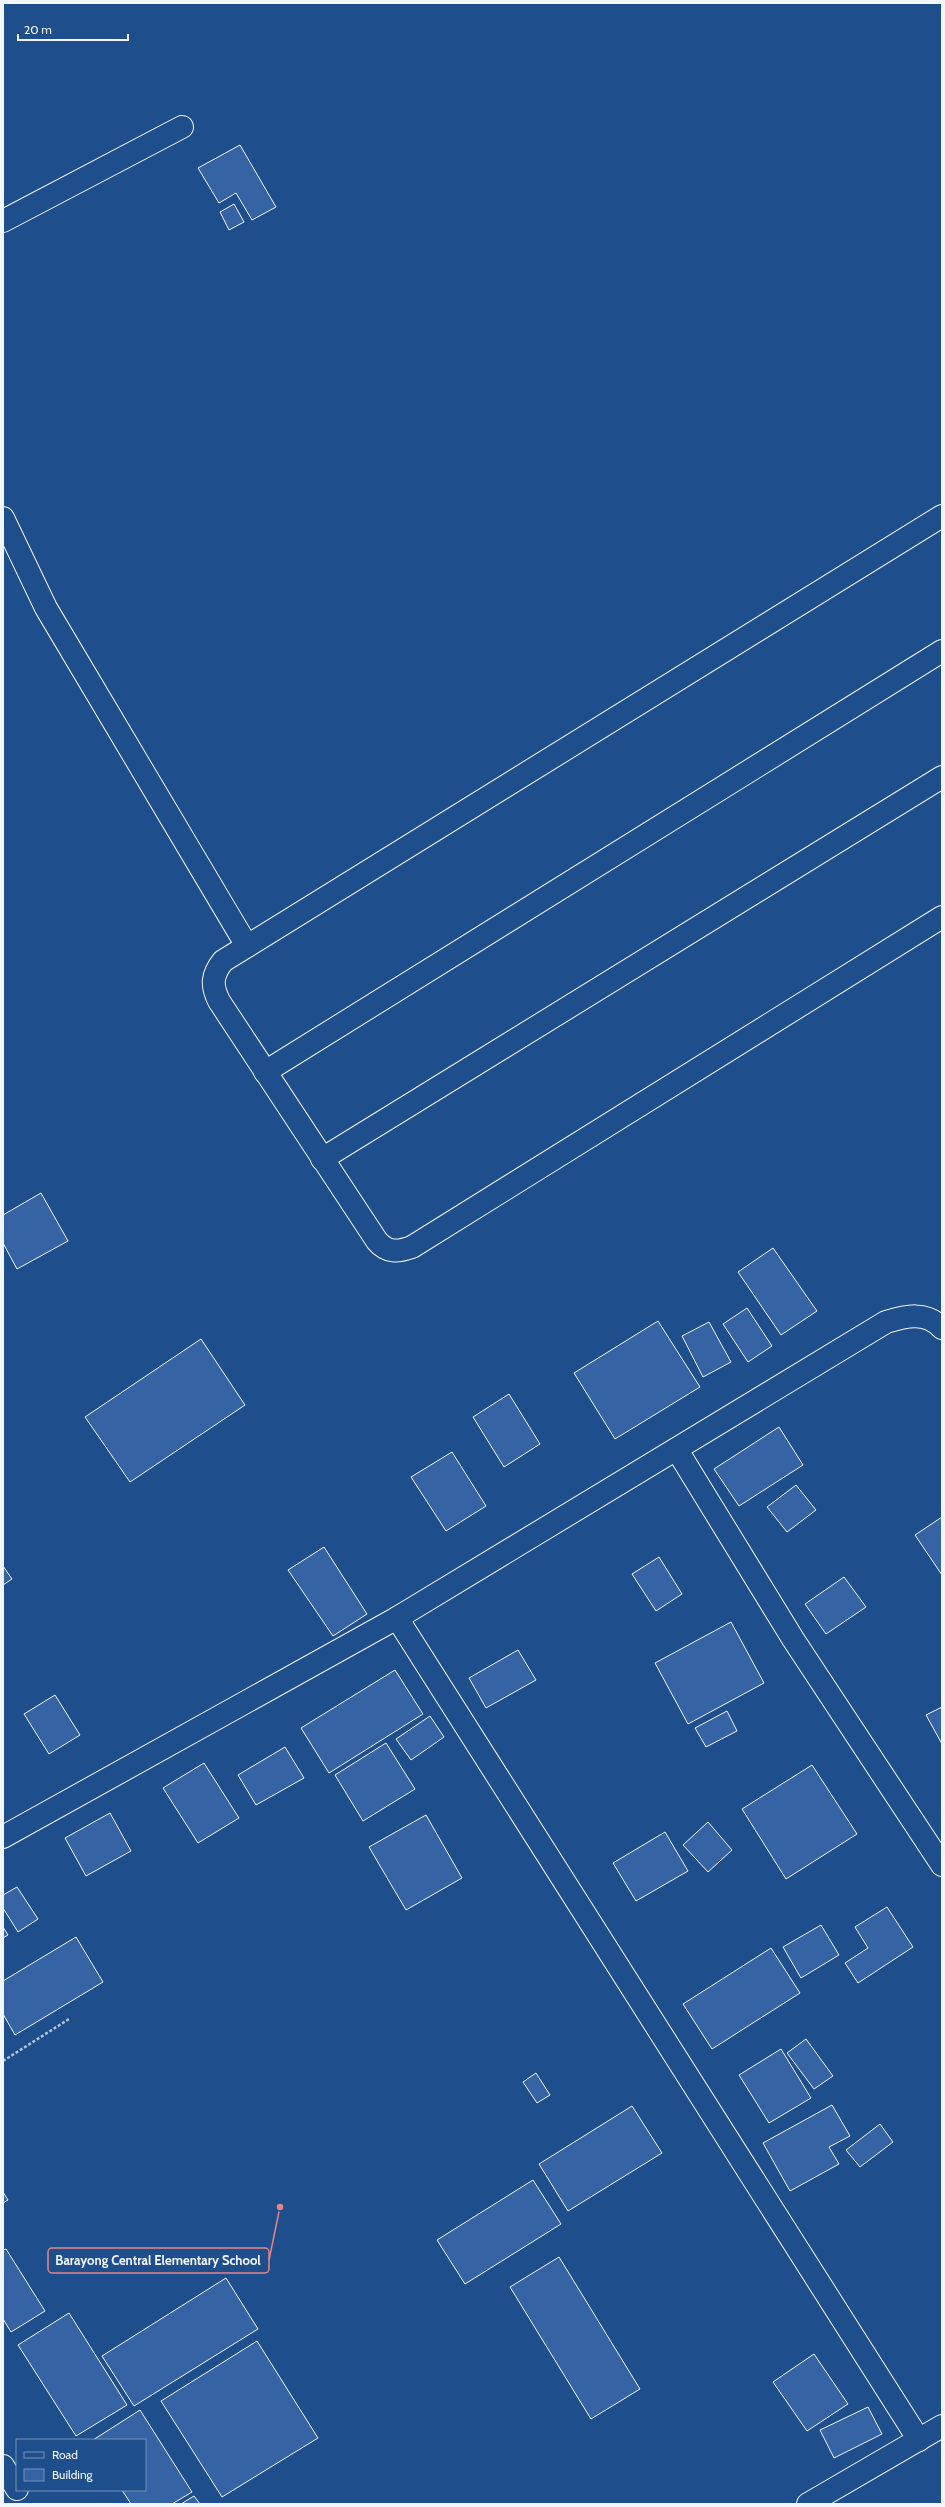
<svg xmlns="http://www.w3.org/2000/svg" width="945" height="2507" viewBox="0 0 945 2507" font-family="Cabin,sans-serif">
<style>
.building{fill:#3563a3;stroke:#f2f6ff}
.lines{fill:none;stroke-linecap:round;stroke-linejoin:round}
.minor-casing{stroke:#f2f6ff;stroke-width:24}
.path{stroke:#b3c4dc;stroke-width:2.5;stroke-dasharray:3 2;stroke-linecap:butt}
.minor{stroke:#1f4e8c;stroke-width:22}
.leader{fill:none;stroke:#e38589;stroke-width:1.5}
.callout-dot{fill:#e38589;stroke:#1f4e8c;stroke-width:1.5}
.callout{fill:#1f4e8c;stroke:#e38589;stroke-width:1.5}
.callout-label{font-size:13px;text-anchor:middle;font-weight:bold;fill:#f2f6ff}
</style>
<rect width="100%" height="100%" fill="#1f4e8c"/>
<g class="building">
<polygon points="240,145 276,207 252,220 236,193 219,203 198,168"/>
<polygon points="234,204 244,222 229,230 220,212"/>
<polygon points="41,1193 68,1241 17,1269 3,1243 3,1215"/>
<polygon points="773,1248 817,1311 781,1335 738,1272"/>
<polygon points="747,1308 772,1346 748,1362 723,1324"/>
<polygon points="658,1321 700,1387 615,1439 574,1373"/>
<polygon points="709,1322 731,1362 703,1377 682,1336"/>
<polygon points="201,1339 245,1405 130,1482 85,1417"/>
<polygon points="509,1394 540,1444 504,1467 473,1417"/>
<polygon points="779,1427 803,1465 739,1506 714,1469"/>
<polygon points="452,1452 486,1506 446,1531 411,1477"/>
<polygon points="796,1485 816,1510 787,1532 767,1507"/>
<polygon points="942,1517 942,1575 915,1535"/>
<polygon points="324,1547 367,1614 333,1636 288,1570"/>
<polygon points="659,1557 682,1594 656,1611 632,1574"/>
<polygon points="3,1566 12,1579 3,1585"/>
<polygon points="844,1577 866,1607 826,1634 805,1604"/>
<polygon points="731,1622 764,1683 688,1724 655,1663"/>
<polygon points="518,1650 536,1680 486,1708 469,1678"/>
<polygon points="395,1670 423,1714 329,1773 301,1728"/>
<polygon points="55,1695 80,1735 49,1754 24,1714"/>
<polygon points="942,1707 942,1744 926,1715"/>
<polygon points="727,1711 737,1731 706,1747 695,1728"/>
<polygon points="430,1716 444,1737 411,1760 396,1739"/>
<polygon points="386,1743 415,1789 363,1821 335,1775"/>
<polygon points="285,1747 304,1778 256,1805 238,1775"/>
<polygon points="204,1763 239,1818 198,1843 163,1788"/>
<polygon points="812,1765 857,1834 786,1879 742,1809"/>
<polygon points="110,1813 131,1851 86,1876 65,1838"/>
<polygon points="426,1815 462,1878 406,1910 369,1847"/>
<polygon points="708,1822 732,1850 708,1872 683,1845"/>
<polygon points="665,1832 688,1871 636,1901 613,1863"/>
<polygon points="17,1887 38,1919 18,1932 3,1908 3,1895"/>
<polygon points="887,1907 913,1947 858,1983 845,1963 868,1948 855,1927"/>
<polygon points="821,1925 839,1955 801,1978 783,1947"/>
<polygon points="3,1927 8,1935 3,1938"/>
<polygon points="76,1937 103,1982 15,2035 3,2014 3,1981"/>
<polygon points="771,1948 800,1993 712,2049 683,2004"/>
<polygon points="806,2039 833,2076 814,2089 787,2053"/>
<polygon points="781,2049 811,2098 769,2123 739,2075"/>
<polygon points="536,2073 550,2095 537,2103 523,2082"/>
<polygon points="832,2105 850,2136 829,2147 839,2164 790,2191 763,2143"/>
<polygon points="632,2106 662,2153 568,2211 539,2164"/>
<polygon points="880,2124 893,2142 860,2167 846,2150"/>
<polygon points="533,2180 561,2224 465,2284 437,2240"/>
<polygon points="3,2192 8,2200 3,2203"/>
<polygon points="6,2249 45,2311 11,2332 3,2319 3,2250"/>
<polygon points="559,2257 640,2389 591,2419 510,2287"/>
<polygon points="226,2278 258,2329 134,2406 102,2356"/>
<polygon points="69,2313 127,2405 76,2436 18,2345"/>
<polygon points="257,2341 318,2438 222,2497 161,2401"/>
<polygon points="814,2354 848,2404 807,2431 773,2382"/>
<polygon points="868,2407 882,2434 834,2458 820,2430"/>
<polygon points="140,2410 192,2492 172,2504 131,2504 122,2490 145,2490 145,2440 93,2440"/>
<polygon points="194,2496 200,2504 181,2504"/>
</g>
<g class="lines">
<defs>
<g id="minor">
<polyline points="3,221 182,127"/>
<path d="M942 516 223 961C212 975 211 985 219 1001L377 1241C387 1253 398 1252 412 1247L942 917"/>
<polyline points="3,518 46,608 247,946"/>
<polyline points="265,1072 942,651"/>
<polyline points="322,1159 942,777"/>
<polyline points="677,1450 793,1639 942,1865"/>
<polyline points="397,1618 919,2440"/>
<path d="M3 1837 397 1618 886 1322C906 1316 926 1311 942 1328"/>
<polyline points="3,2466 17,2489"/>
<polyline points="808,2504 942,2426"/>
</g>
</defs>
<use href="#minor" class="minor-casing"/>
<polyline class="path" points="3,2061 69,2019"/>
<use href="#minor" class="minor"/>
</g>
<path class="leader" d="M280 2207L269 2260"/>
<circle class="callout-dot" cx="280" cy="2207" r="4"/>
<rect class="callout" x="48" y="2248" width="221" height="25" rx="4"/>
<g class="callout-label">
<text x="158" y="2265">Barayong Central Elementary School</text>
</g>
<rect width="945" height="2507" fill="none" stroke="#f2f6ff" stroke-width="8"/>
<rect x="16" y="2439" width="130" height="52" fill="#1f4e8c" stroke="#7391ba"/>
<rect x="24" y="2452" width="20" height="6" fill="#1f4e8c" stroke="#7391ba"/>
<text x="52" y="2459" font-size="12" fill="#f2f6ff">Road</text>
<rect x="24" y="2469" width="20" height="12" fill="#3563a3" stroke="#7391ba"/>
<text x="52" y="2479" font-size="12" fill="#f2f6ff">Building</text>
<path d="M18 34v6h110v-6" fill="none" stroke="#f2f6ff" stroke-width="2"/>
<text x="24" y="34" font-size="12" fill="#f2f6ff" stroke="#1f4e8c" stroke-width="3" paint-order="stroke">20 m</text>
</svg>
